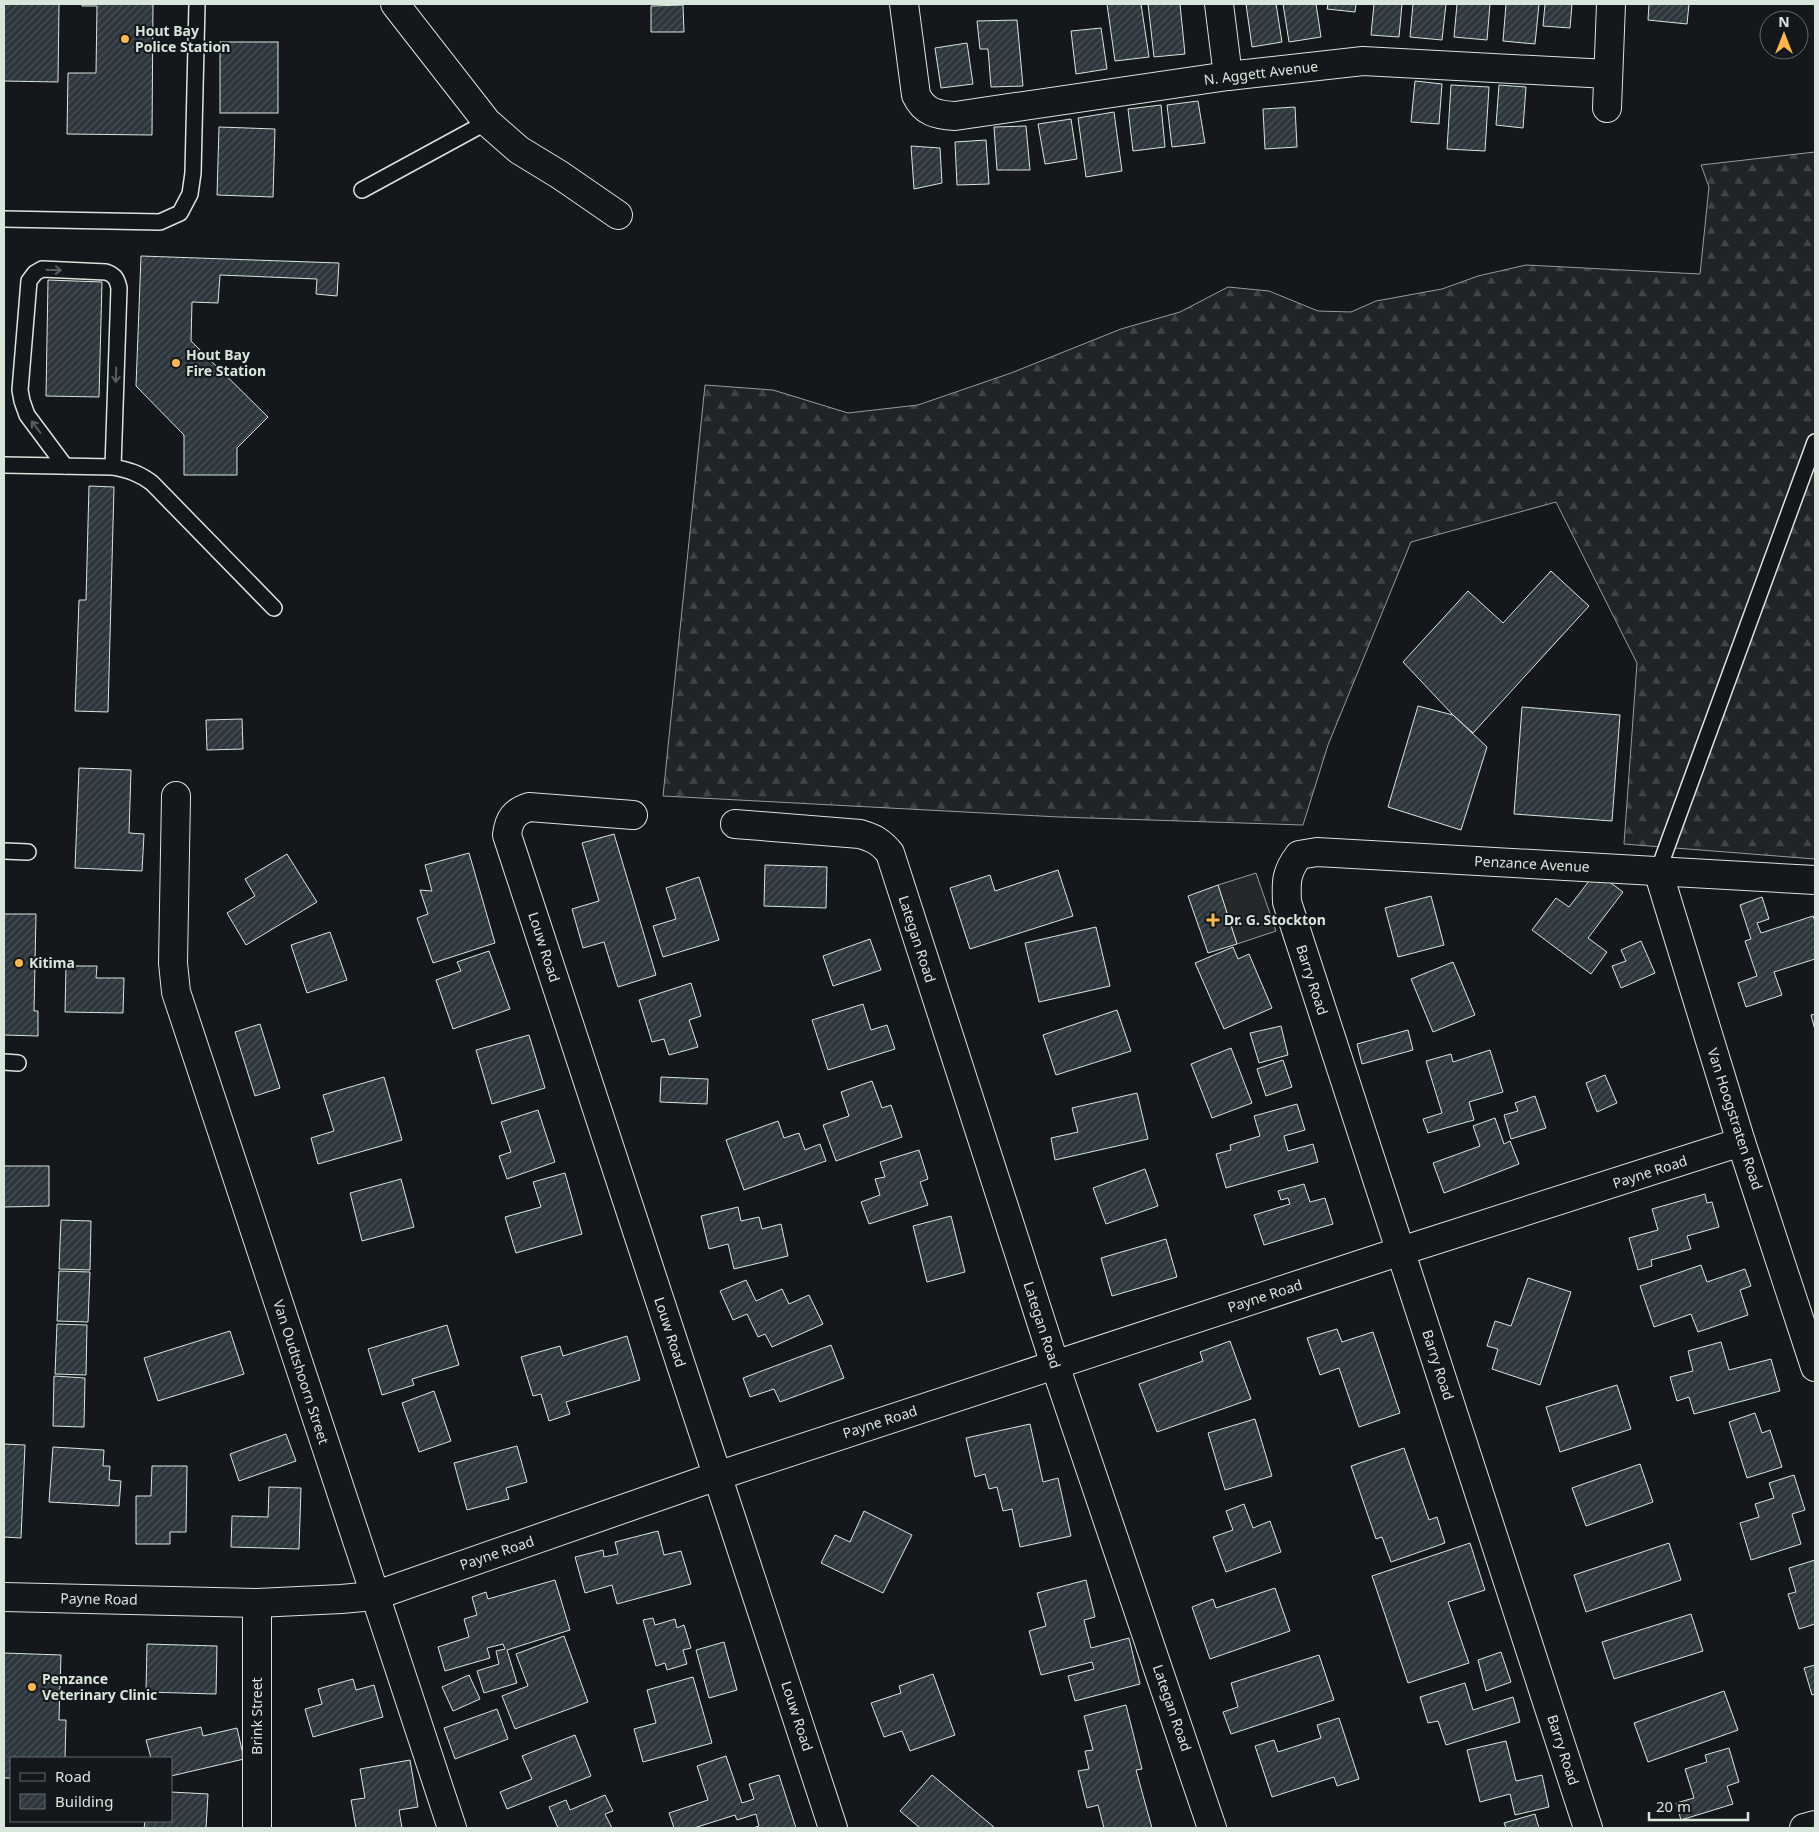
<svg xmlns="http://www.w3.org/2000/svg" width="1819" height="1832" viewBox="0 0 1819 1832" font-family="'Noto Sans',sans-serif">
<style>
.forest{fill:url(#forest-firs);stroke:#939e99}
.parking{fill:#24282b;stroke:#939e99}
.building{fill:url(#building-hatch);stroke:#d8e6dc}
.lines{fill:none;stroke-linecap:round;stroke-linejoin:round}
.lane-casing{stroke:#d8e6dc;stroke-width:18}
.street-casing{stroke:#d8e6dc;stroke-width:30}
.lane{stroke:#14181c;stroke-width:15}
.street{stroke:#14181c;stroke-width:28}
.oneway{stroke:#59605f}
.poi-dot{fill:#ffb74d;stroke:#14181c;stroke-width:2}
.labels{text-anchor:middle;stroke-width:4;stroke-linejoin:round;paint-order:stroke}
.poi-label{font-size:14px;font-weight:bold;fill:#d8e6dc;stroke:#14181c;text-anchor:start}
.street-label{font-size:14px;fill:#d8e6dc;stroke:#14181c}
</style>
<defs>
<pattern id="forest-firs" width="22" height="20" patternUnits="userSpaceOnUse" patternTransform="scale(1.25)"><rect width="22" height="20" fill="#202428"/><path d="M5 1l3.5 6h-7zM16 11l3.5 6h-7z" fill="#404447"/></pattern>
<pattern id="building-hatch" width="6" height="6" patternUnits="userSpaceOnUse" patternTransform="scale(1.25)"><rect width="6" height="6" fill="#2c363c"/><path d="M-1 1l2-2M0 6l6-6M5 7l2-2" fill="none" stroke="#4a5358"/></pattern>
</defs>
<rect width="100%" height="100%" fill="#14181c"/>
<polygon class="forest" points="1815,152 1815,859 1624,844 1637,663 1556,502 1411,542 1328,745 1303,825 1059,817 663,796 705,385 773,390 848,413 918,405 1011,373 1121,329 1180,312 1228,287 1269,291 1318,311 1351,312 1376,301 1442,289 1478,276 1526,265 1700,274 1709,187 1701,165"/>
<polygon class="parking" points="1256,873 1276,931 1237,944 1218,885"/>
<g class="building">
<polygon points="4,4 59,4 58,82 4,81"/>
<polygon points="82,4 153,4 152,135 67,134 68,73 96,73 97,6 82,6"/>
<polygon points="1107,4 1141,4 1149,57 1115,61"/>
<polygon points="1148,4 1180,4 1185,54 1154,57"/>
<polygon points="1246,4 1276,4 1282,42 1252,47"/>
<polygon points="1283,4 1316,4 1321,37 1289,42"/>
<polygon points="1328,4 1356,4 1355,12 1327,9"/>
<polygon points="1374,4 1402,4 1399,37 1371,35"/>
<polygon points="1413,4 1446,4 1442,40 1410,37"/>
<polygon points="1457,4 1490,4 1487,40 1454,37"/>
<polygon points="1506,4 1539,4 1535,44 1503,41"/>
<polygon points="1545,4 1572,4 1570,28 1543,26"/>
<polygon points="1649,4 1689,4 1687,24 1648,20"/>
<polygon points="683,5 684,32 651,32 651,6"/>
<polygon points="1017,20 1023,86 991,87 988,49 980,49 977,21"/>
<polygon points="1101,28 1107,69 1076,74 1071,31"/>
<rect x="220" y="42" width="58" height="71"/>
<polygon points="967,43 973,84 941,88 935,48"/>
<polygon points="1415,81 1442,84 1439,124 1411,122"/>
<polygon points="1451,85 1489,87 1485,151 1447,149"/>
<polygon points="1499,85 1526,87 1523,128 1496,125"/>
<polygon points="1198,101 1205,143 1172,147 1167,105"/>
<polygon points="1161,105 1165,147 1133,151 1128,109"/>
<polygon points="1295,107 1297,147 1265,149 1263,109"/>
<polygon points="1114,112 1122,171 1086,177 1078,118"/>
<polygon points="1071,119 1077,159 1045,164 1038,124"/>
<polygon points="1026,126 1030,170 997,170 994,127"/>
<polygon points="219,127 275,129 273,197 217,195"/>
<polygon points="986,140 989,184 957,185 955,142"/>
<polygon points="911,146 940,148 942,183 914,189"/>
<polygon points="141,256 339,263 337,296 316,294 317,279 220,275 218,303 192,302 191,341 268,417 237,448 237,475 184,475 184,435 136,386"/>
<polygon points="48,280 102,282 99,397 46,396"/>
<polygon points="89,486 114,487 108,712 75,711 79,600 86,600"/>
<polygon points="1551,571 1589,606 1473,733 1453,715 1403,662 1468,591 1503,623"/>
<polygon points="1418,706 1453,715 1487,747 1461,830 1388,807"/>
<polygon points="1522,707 1620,715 1612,821 1514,814"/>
<polygon points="242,719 243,749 207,750 206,720"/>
<polygon points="79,768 131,770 129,833 144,834 142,871 75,868"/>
<polygon points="614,834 656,975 618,987 604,942 583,948 572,909 599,901 582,843"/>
<polygon points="469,853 495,943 433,963 417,918 428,914 420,890 432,891 425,865"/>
<polygon points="287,854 317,902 246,945 227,913 255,896 245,879"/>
<polygon points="765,865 827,867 826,908 764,906"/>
<polygon points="1058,870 1073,916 970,949 950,888 990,875 995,891"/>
<polygon points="1596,872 1623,892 1588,938 1607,952 1591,974 1532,930 1556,898 1569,907"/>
<polygon points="699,877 719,940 663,957 653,926 676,919 666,888"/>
<polygon points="1218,885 1237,944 1208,953 1188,896"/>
<polygon points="1431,896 1444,945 1398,957 1385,908"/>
<polygon points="1762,897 1769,919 1757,923 1761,933 1813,916 1815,921 1815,959 1774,972 1782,995 1746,1007 1738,983 1757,976 1745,941 1751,939 1740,905"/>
<polygon points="4,914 36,914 34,1011 38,1011 38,1036 4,1035"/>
<polygon points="1096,927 1110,986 1039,1002 1025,943"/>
<polygon points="330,932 347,980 307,993 291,945"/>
<polygon points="870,939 881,970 833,986 823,956"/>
<polygon points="1641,941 1655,973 1621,988 1612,966 1626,961 1621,950"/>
<polygon points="1233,947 1238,959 1249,954 1272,1008 1224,1029 1195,963"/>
<polygon points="489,951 510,1009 453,1029 436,980 461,971 457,962"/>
<polygon points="1453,962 1475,1015 1433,1032 1411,979"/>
<polygon points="66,966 97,966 96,978 124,978 123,1013 65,1012"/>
<polygon points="691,983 701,1016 689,1020 698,1047 669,1055 664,1039 652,1042 639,1000"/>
<polygon points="863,1004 871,1030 887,1025 895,1049 828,1070 812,1020"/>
<polygon points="1117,1010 1131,1051 1056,1075 1043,1035"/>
<polygon points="1815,1014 1815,1030 1811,1015"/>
<polygon points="260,1024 280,1088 255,1096 235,1032"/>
<polygon points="1281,1026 1288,1055 1259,1063 1250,1033"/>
<polygon points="1408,1030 1413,1050 1362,1064 1357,1044"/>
<polygon points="529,1035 545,1088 492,1104 476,1050"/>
<polygon points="1231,1048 1252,1103 1212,1118 1191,1064"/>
<polygon points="1490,1050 1503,1092 1469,1102 1474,1120 1428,1133 1423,1119 1442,1113 1426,1061 1451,1054 1453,1062"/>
<polygon points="1283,1060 1292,1087 1266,1096 1257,1069"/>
<polygon points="1605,1075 1617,1103 1597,1112 1586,1083"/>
<polygon points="384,1077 402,1140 318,1164 311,1138 334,1131 323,1095"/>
<polygon points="661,1077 708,1079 707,1104 660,1102"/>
<polygon points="872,1081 882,1108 891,1105 902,1137 836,1161 823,1125 849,1116 841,1092"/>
<polygon points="1137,1093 1148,1139 1055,1160 1051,1138 1078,1132 1072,1108"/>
<polygon points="1535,1096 1546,1128 1511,1139 1504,1115 1518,1111 1515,1103"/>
<polygon points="1297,1104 1305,1130 1284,1136 1288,1151 1313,1144 1318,1162 1226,1188 1216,1154 1231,1150 1230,1145 1260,1136 1254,1116"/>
<polygon points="538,1110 555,1162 507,1179 499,1156 511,1152 501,1122"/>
<polygon points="1495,1118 1504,1144 1510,1141 1519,1164 1444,1193 1433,1163 1480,1146 1473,1126"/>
<polygon points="778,1121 784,1138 799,1133 805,1150 820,1144 826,1161 744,1190 726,1140"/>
<polygon points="919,1150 928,1179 920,1182 928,1205 869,1224 861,1202 880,1195 875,1179 885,1177 880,1162"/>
<polygon points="4,1166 49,1166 49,1206 4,1207"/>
<polygon points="1145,1169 1158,1206 1106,1224 1093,1188"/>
<polygon points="565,1173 582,1234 516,1253 505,1217 541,1207 533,1182"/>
<polygon points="401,1179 414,1227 362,1241 350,1193"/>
<polygon points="1304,1184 1310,1202 1325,1198 1333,1224 1264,1245 1254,1215 1290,1204 1288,1198 1281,1200 1278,1191"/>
<polygon points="1705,1194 1707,1203 1712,1202 1719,1227 1687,1236 1691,1249 1651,1260 1652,1266 1638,1270 1629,1238 1658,1230 1652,1209"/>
<polygon points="738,1207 741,1221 759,1217 762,1229 781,1224 788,1256 734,1269 728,1244 709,1249 701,1216"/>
<polygon points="951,1216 965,1272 927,1282 913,1226"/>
<polygon points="61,1220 91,1221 90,1270 59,1269"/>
<polygon points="1166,1239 1177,1277 1112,1296 1101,1258"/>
<polygon points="1701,1265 1707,1282 1745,1269 1751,1286 1740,1290 1748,1315 1698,1332 1691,1314 1654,1327 1640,1286"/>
<polygon points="59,1271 90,1272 88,1322 57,1321"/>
<polygon points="1528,1278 1571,1292 1540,1385 1492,1369 1498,1349 1487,1346 1495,1321 1511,1326"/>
<polygon points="746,1280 756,1301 782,1289 789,1304 809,1295 823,1324 772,1347 765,1334 758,1337 747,1314 733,1320 720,1291"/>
<polygon points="57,1324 87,1325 86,1375 55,1374"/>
<polygon points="447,1325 459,1365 412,1379 414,1385 382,1395 368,1349"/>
<polygon points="1337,1329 1342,1342 1373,1332 1400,1413 1359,1427 1339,1368 1320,1375 1307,1338"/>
<polygon points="230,1331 244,1374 158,1401 144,1358"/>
<polygon points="627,1336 640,1380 566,1402 570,1414 549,1421 541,1394 533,1396 521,1357 560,1346 563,1356"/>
<polygon points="1230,1341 1251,1399 1157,1432 1139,1384 1203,1361 1200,1352"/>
<polygon points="1721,1342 1729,1370 1771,1359 1780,1391 1694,1414 1689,1397 1677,1401 1670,1377 1693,1371 1688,1351"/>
<polygon points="831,1345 844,1378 780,1402 774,1389 750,1397 743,1378"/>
<polygon points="54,1376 85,1378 84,1427 53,1426"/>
<polygon points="1617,1385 1631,1429 1560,1452 1546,1407"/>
<polygon points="434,1391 451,1441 419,1452 402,1403"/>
<polygon points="1755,1413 1762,1433 1770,1430 1782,1467 1747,1478 1729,1422"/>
<polygon points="1255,1419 1272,1476 1225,1490 1208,1433"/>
<polygon points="1030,1424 1043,1482 1058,1478 1071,1536 1020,1547 1012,1509 1003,1511 997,1487 989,1489 985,1474 975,1477 966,1438"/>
<polygon points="286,1434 296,1461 239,1481 230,1454"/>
<polygon points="4,1444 25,1445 21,1538 4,1537"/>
<polygon points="517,1446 527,1482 506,1488 509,1499 467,1510 454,1463"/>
<polygon points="53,1447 104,1450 103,1466 110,1466 109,1480 121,1481 119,1506 49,1502"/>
<polygon points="1404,1448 1429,1520 1437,1517 1445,1543 1391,1562 1382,1537 1376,1539 1351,1466"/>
<polygon points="1640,1464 1653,1502 1586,1526 1572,1488"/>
<polygon points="152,1466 187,1466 186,1532 170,1532 170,1544 136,1544 136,1496 151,1496"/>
<polygon points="1794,1475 1805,1510 1792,1514 1801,1544 1751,1560 1740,1523 1759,1517 1755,1504 1774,1498 1769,1483"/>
<polygon points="269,1487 301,1488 299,1549 231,1547 232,1516 268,1517"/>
<polygon points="1244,1504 1253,1528 1270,1521 1281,1552 1226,1572 1213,1537 1233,1530 1226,1511"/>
<polygon points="864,1511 912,1535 883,1593 821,1563 835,1535 850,1542"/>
<polygon points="658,1531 664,1555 681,1551 691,1584 617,1604 612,1585 585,1593 575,1557 603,1550 604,1557 618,1554 615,1542"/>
<polygon points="1470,1543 1485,1590 1448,1602 1469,1663 1408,1683 1372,1576"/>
<polygon points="1669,1543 1681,1580 1586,1612 1574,1575"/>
<polygon points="1815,1560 1815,1624 1799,1629 1788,1594 1796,1592 1789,1568"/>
<polygon points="555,1580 570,1630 507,1650 517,1683 484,1693 477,1671 499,1664 496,1651 505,1649 503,1644 487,1648 490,1658 445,1671 438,1647 469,1637 464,1619 477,1615 472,1597 486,1592 488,1599"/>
<polygon points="1086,1580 1095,1617 1084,1620 1091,1648 1129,1638 1140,1684 1075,1701 1068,1676 1094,1669 1092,1662 1041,1675 1029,1631 1046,1626 1037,1593"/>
<polygon points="1275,1588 1290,1631 1210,1659 1192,1607 1213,1599 1216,1608"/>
<polygon points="1691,1614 1703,1651 1614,1679 1602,1642"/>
<polygon points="653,1618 655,1625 675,1619 677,1628 684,1625 691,1648 683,1650 687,1664 667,1670 665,1663 656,1666 643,1620"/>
<polygon points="564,1636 588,1702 515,1729 502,1696 528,1686 516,1654"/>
<polygon points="724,1642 737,1690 709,1698 696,1650"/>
<polygon points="147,1644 217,1646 216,1694 146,1692"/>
<polygon points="1501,1652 1511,1682 1486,1691 1478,1660"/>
<polygon points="4,1653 61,1655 59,1720 66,1720 65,1758 11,1758 11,1778 4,1778"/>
<polygon points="1319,1655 1334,1700 1231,1734 1223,1712 1238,1707 1231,1683"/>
<polygon points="1815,1665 1815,1694 1812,1695 1804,1668"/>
<polygon points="933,1674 955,1735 910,1751 902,1731 884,1737 871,1703 901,1693 899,1686"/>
<polygon points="469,1675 480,1699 453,1711 442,1687"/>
<polygon points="693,1677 712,1743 643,1762 634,1729 656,1723 647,1690"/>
<polygon points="353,1679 356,1690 374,1685 383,1717 313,1737 305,1709 322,1704 318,1689"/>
<polygon points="1465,1683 1473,1710 1513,1697 1520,1722 1446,1745 1438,1721 1428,1723 1420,1697"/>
<polygon points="1724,1691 1738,1730 1648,1762 1634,1723"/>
<polygon points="1126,1705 1142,1769 1136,1770 1152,1828 1104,1828 1098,1805 1087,1808 1078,1771 1089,1769 1085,1751 1093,1750 1084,1716"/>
<polygon points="497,1709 508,1739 455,1759 444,1728"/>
<polygon points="1339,1718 1359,1779 1337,1786 1334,1777 1272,1797 1255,1746 1274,1740 1278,1752 1321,1738 1317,1725"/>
<polygon points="201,1727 203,1736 237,1728 244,1759 171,1776 171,1758 151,1758 146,1740"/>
<polygon points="575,1735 591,1776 507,1809 500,1792 532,1779 522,1756"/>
<polygon points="1506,1741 1516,1781 1542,1775 1549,1807 1515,1815 1510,1794 1480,1802 1467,1750"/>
<polygon points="1729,1748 1739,1782 1727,1786 1733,1804 1681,1820 1676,1803 1694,1798 1685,1769 1707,1762 1705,1755"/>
<polygon points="726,1756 742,1803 754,1799 749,1784 779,1775 796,1828 753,1828 759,1826 756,1814 737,1820 735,1815 694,1828 674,1828 669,1813 708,1800 697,1766"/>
<polygon points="410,1760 418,1807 399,1810 402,1828 356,1828 351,1800 365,1798 360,1769"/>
<polygon points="932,1775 995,1828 920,1828 900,1811"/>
<polygon points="171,1792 208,1794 206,1828 144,1828 145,1821 171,1821"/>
<polygon points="605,1795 613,1811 605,1814 612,1828 558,1828 549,1807 566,1800 570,1810"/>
<polygon points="1535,1814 1539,1828 1506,1828 1504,1823"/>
</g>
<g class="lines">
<defs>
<g id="lane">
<polyline points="362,190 487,122"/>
<polyline points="4,219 160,222 180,213 190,194 193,173 197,4"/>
<path d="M4 465 113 467C128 470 139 473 152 483L274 608"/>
<path d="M65 466 27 415 22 401 20 390 29 281 35 273 42 269 106 272C115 275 117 279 119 288L113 467"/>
<polyline points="4,851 28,852"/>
<polyline points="1658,871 1815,442"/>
<polyline points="4,1062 18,1063"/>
</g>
<g id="street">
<polyline points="395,4 487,122 519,150 560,175 618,215"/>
<path d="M904 4 916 95C924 112 936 115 955 116L1228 76 1363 61 1608 74"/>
<polyline points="1219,4 1228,76"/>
<polyline points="1607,108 1611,4"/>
<polyline points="176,796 173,963 176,992 452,1828"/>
<path d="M633 815 529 807C514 812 509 819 507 835L833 1828"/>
<path d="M735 824 860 834C874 838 881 842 890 853L1055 1365 1212 1828"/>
<polyline points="1658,871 1741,1142 1815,1367"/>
<polyline points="4,1597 257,1603 341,1599 374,1596 717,1476 1401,1251 1741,1142"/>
<polyline points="257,1603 257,1828"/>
<path d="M1588 1828 1287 902C1286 881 1286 872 1299 855L1317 852 1815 880"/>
<polyline points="1804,1828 1815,1825"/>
</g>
</defs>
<use href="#lane" class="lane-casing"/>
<use href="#street" class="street-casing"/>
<use href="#lane" class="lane"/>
<use href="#street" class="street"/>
</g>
<defs><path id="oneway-shaft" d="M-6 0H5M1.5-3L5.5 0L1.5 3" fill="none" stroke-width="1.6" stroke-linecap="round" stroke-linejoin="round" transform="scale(1.25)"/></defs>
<g class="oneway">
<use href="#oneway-shaft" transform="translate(54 270) rotate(2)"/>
<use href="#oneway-shaft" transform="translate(116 375) rotate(92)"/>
<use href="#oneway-shaft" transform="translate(36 427) rotate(-127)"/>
</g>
<g class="poi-dot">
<circle cx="125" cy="39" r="5"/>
<circle cx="176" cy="363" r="5"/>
<path d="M1210.5 912.5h5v5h5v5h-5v5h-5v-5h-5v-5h5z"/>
<circle cx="19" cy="963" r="5"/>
<circle cx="32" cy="1687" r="5"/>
</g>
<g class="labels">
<g class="poi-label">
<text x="135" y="36">Hout Bay<tspan x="135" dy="16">Police Station</tspan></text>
<text x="186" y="360">Hout Bay<tspan x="186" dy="16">Fire Station</tspan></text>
<text x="1224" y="925">Dr. G. Stockton</text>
<text x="29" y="968">Kitima</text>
<text x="42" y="1684">Penzance<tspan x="42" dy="16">Veterinary Clinic</tspan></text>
</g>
<g class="street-label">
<text transform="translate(1261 73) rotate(-7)" y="5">N. Aggett Avenue</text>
<text transform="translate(1532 864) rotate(3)" y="5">Penzance Avenue</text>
<text transform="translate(917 939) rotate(72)" y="5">Lategan Road</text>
<text transform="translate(544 947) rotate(72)" y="5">Louw Road</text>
<text transform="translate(1312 980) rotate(72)" y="5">Barry Road</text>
<text transform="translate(1735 1119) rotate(72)" y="5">Van Hoogstraten Road</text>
<text transform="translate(1650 1172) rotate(-18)" y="5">Payne Road</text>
<text transform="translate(1265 1296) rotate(-18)" y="5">Payne Road</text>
<text transform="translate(1042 1325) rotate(72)" y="5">Lategan Road</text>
<text transform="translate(670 1332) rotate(72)" y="5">Louw Road</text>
<text transform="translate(1438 1365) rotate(72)" y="5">Barry Road</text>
<text transform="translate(301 1372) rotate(72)" y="5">Van Oudtshoorn Street</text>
<text transform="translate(880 1422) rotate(-18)" y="5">Payne Road</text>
<text transform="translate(497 1553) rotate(-19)" y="5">Payne Road</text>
<text transform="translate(99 1599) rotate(1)" y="5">Payne Road</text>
<text transform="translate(1172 1708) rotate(71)" y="5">Lategan Road</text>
<text transform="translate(257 1716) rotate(-90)" y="5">Brink Street</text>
<text transform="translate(797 1716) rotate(72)" y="5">Louw Road</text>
<text transform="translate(1563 1750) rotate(72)" y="5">Barry Road</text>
</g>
</g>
<rect width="1819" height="1832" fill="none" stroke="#d8e6dc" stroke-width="10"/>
<rect x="10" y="1757" width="162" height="65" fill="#14181c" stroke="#626a69"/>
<rect x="20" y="1773" width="25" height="8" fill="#14181c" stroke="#626a69"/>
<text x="55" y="1782" font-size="15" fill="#d8e6dc">Road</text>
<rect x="20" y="1794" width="25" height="15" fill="url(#building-hatch)" stroke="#626a69"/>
<text x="55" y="1807" font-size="15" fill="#d8e6dc">Building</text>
<g transform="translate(1784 35)"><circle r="24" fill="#14181c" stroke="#626a69"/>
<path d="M0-4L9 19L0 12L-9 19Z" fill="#ffb74d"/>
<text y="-8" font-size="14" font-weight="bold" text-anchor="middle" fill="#d8e6dc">N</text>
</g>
<path d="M1649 1812v8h99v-8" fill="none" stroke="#d8e6dc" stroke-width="2.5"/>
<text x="1656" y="1812" font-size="15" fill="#d8e6dc" stroke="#14181c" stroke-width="4" paint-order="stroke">20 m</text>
</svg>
